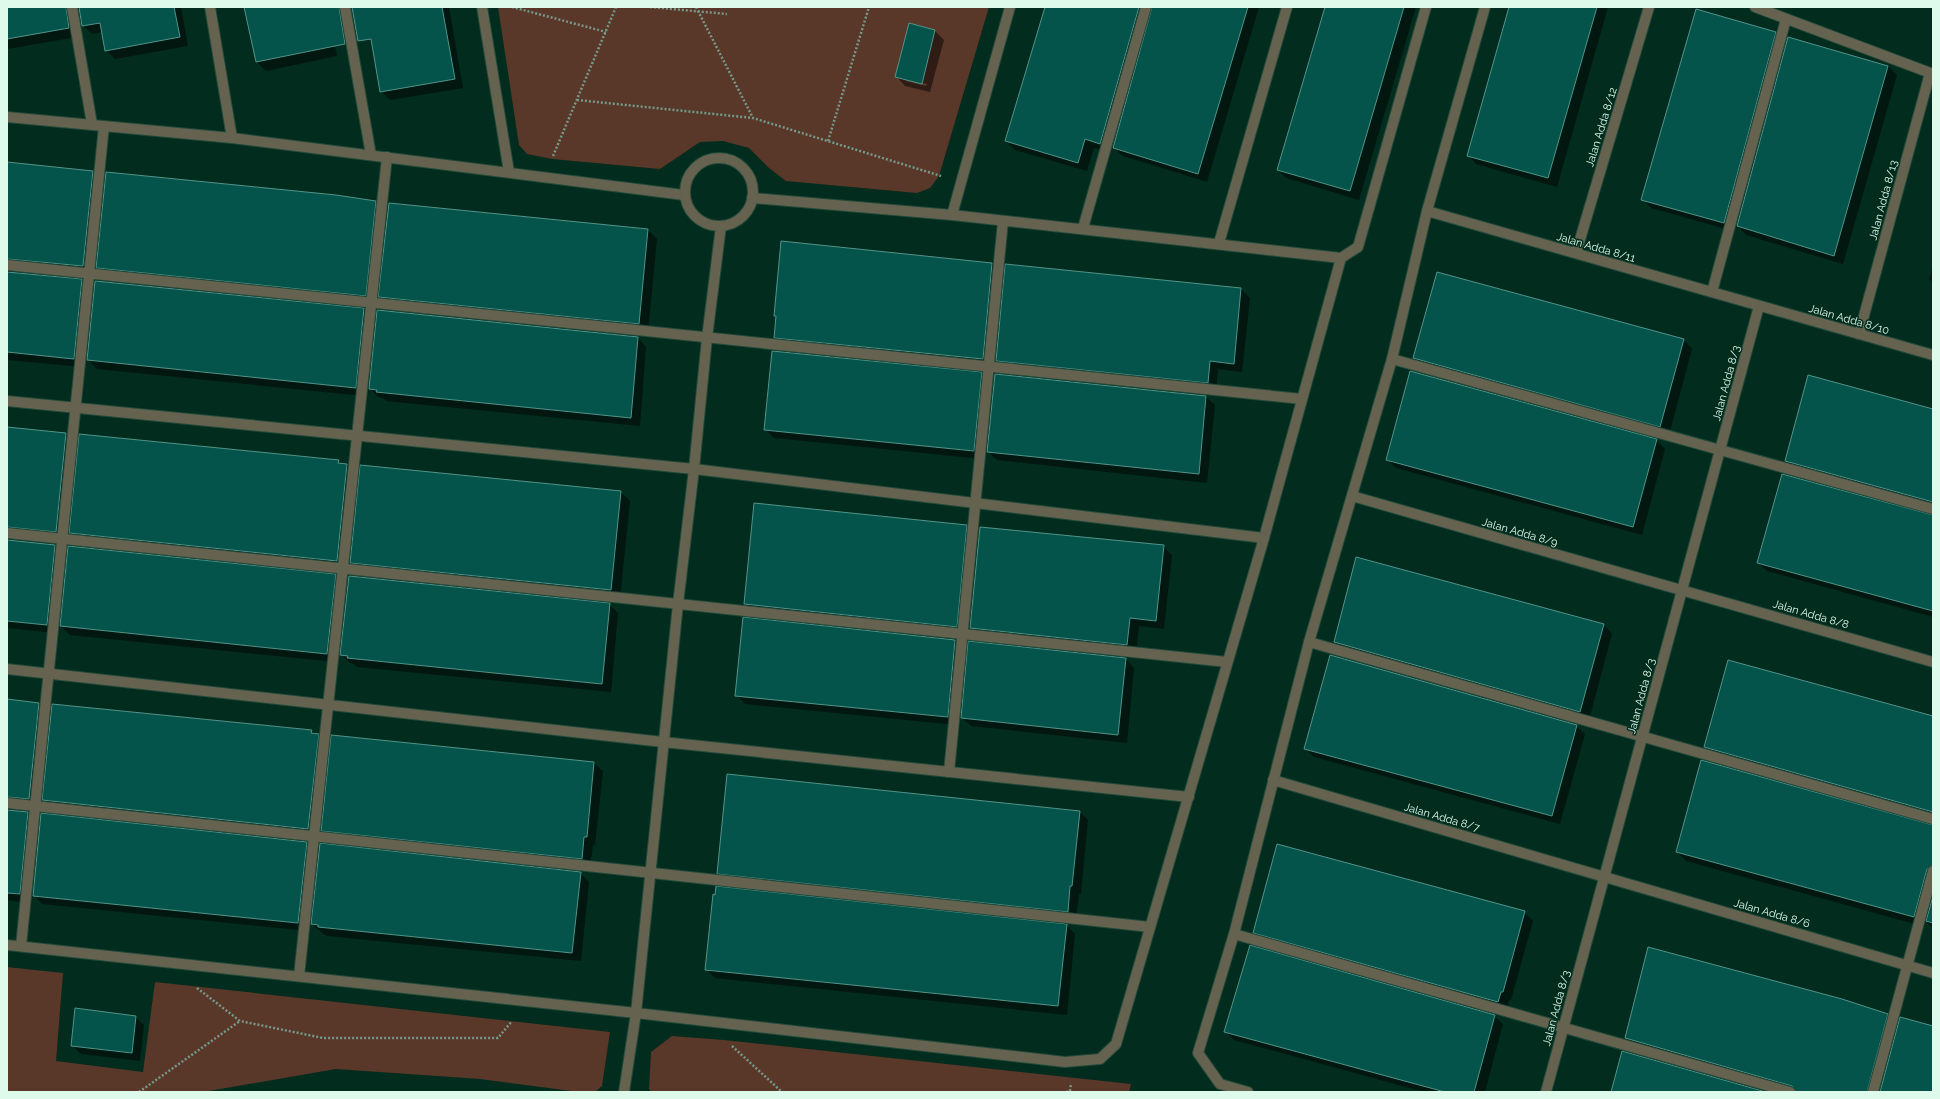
<svg xmlns="http://www.w3.org/2000/svg" width="1940" height="1099" viewBox="0 0 1940 1099" font-family="Raleway,sans-serif">
<style>
.green{fill:#593729}
.shadow{fill:#0007;fill-rule:evenodd}
.building{fill:#05544b;stroke:#539389}
.lines{fill:none;stroke-linecap:round;stroke-linejoin:round}
.minor-casing{stroke:#21493a;stroke-width:12}
.path{stroke:#76998a;stroke-width:2.5;stroke-dasharray:2 2;stroke-linecap:butt}
.minor{stroke:#65634f;stroke-width:10}
.labels{text-anchor:middle;stroke-width:3;stroke-linejoin:round;paint-order:stroke}
.street-label{font-size:11px;fill:#defaeb;stroke:#022c1d}
</style>
<rect width="100%" height="100%" fill="#022c1d"/>
<g class="green">
<polygon points="498,7 989,7 939,176 930,188 917,193 786,181 769,168 749,148 723,141 700,142 660,169 552,159 527,154 519,145"/>
<polygon points="7,967 63,973 56,1061 143,1072 155,982 610,1032 602,1086 595,1092 579,1092 480,1079 336,1069 203,1092 7,1092"/>
<polygon points="672,1036 724,1040 1131,1084 1129,1092 651,1092 649,1089 651,1052"/>
</g>
<g class="shadow">
<polygon points="7,7 181,7 188,46 115,59 106,50 103,32 92,34 83,25 80,9 76,11 77,37 7,49"/>
<polygon points="245,7 327,7 337,56 266,71 257,62"/>
<polygon points="367,7 449,7 463,88 390,100 381,91"/>
<polygon points="1046,7 1259,7 1207,182 1123,156 1114,148 1153,9 1148,14 1109,152 1094,148 1087,171 1015,150 1006,141"/>
<polygon points="1326,7 1416,7 1359,200 1286,178 1278,170"/>
<polygon points="1510,7 1608,7 1557,187 1476,164 1468,155"/>
<path d="M935 31 944 40 930 92 905 86 897 77ZM906 79 927 84 926 86 906 81Z"/>
<polygon points="1775,33 1784,41 1733,231 1651,208 1643,199"/>
<polygon points="1888,66 1897,75 1843,264 1746,235 1738,226"/>
<polygon points="7,163 92,172 101,181 92,275 11,270 9,273 81,280 90,289 82,367 7,360"/>
<polygon points="375,202 384,211 374,304 106,276 97,267"/>
<polygon points="648,230 657,239 648,332 388,305 380,297"/>
<polygon points="992,264 1001,273 991,368 783,346 775,337 777,318 775,316"/>
<polygon points="1933,266 1933,282 1929,279"/>
<polygon points="1241,289 1250,298 1242,372 1218,369 1216,391 1006,369 997,360"/>
<polygon points="364,309 372,318 364,396 97,369 88,360"/>
<polygon points="638,338 646,347 640,426 386,401 383,398 378,397 370,388"/>
<polygon points="1684,340 1692,349 1669,435 1423,367 1415,358"/>
<polygon points="981,373 990,382 982,459 774,438 765,429"/>
<polygon points="1206,397 1215,405 1207,483 997,460 988,452"/>
<polygon points="1933,410 1933,508 1795,470 1786,461"/>
<polygon points="7,428 66,434 75,443 65,540 11,538 9,541 55,546 63,554 55,633 7,628"/>
<polygon points="1656,440 1665,449 1642,535 1396,468 1387,459"/>
<polygon points="338,461 341,464 347,465 356,474 345,570 79,541 70,533"/>
<polygon points="361,466 621,492 630,501 620,599 360,571 351,562"/>
<polygon points="1933,516 1933,617 1767,571 1758,563"/>
<polygon points="966,526 975,535 965,635 754,613 745,604"/>
<polygon points="1163,546 1172,555 1164,629 1139,626 1136,653 979,637 971,628"/>
<polygon points="335,575 344,584 336,662 70,635 61,626"/>
<polygon points="609,604 618,613 611,692 357,667 354,664 350,663 341,654"/>
<polygon points="744,618 955,641 964,650 956,725 745,704 736,695"/>
<polygon points="1604,625 1612,634 1589,720 1343,651 1335,642"/>
<polygon points="1126,659 1134,668 1127,743 971,726 962,718"/>
<polygon points="7,701 39,704 47,713 38,807 11,808 9,811 28,813 36,822 28,903 7,900"/>
<polygon points="1933,718 1933,818 1714,756 1705,747"/>
<polygon points="1576,726 1585,734 1560,824 1314,757 1305,749"/>
<polygon points="311,731 318,734 327,743 317,837 52,809 43,800"/>
<polygon points="594,763 603,771 595,845 593,845 590,867 331,839 322,830"/>
<polygon points="1080,812 1088,820 1081,894 1079,894 1076,920 727,882 718,873"/>
<polygon points="1933,826 1933,886 1922,926 1686,861 1677,852"/>
<polygon points="306,843 315,852 307,931 42,904 34,895"/>
<polygon points="580,873 589,882 581,961 327,936 321,932 312,924"/>
<polygon points="1933,900 1933,928 1927,922"/>
<polygon points="1524,912 1533,921 1511,1000 1509,1000 1507,1010 1263,941 1254,932"/>
<polygon points="1066,925 1075,934 1067,1015 715,978 706,969"/>
<polygon points="1887,1014 1896,1023 1877,1092 1794,1092 1635,1047 1626,1038"/>
<polygon points="1494,1016 1503,1024 1485,1092 1424,1092 1234,1040 1226,1032"/>
<polygon points="135,1017 144,1025 140,1061 81,1054 72,1045"/>
</g>
<g class="building">
<polygon points="7,7 66,7 69,28 7,39"/>
<polygon points="79,7 174,7 180,37 105,51 100,23 82,26"/>
<polygon points="244,7 339,7 345,44 256,62"/>
<polygon points="352,7 442,7 455,79 380,92 371,39 358,41"/>
<polygon points="1045,7 1139,7 1100,144 1085,139 1078,163 1005,141"/>
<polygon points="1152,7 1248,7 1198,174 1113,148"/>
<polygon points="1325,7 1404,7 1350,191 1277,170"/>
<polygon points="1509,7 1597,7 1548,178 1467,156"/>
<polygon points="1696,9 1776,32 1724,223 1641,200"/>
<polygon points="909,23 935,30 922,84 895,77"/>
<polygon points="1788,37 1888,66 1834,256 1737,226"/>
<polygon points="7,162 93,171 83,266 7,259"/>
<polygon points="106,172 336,195 376,201 366,296 96,268"/>
<polygon points="389,203 648,229 639,324 378,297"/>
<polygon points="781,241 992,263 983,359 774,338 776,316 774,316"/>
<polygon points="1005,264 1241,288 1234,364 1210,361 1208,383 996,361"/>
<polygon points="7,272 82,279 74,359 7,352"/>
<polygon points="1437,272 1684,339 1660,427 1413,358"/>
<polygon points="95,281 364,308 356,388 87,360"/>
<polygon points="377,310 638,337 631,418 376,392 377,390 369,389"/>
<polygon points="772,351 982,372 974,451 764,430"/>
<polygon points="1410,371 1657,439 1633,527 1386,460"/>
<polygon points="995,374 1206,396 1199,474 987,452"/>
<polygon points="1808,375 1933,409 1933,502 1785,461"/>
<polygon points="7,427 66,433 56,532 7,527"/>
<polygon points="79,434 339,460 338,463 347,464 337,561 69,533"/>
<polygon points="360,465 621,491 611,590 350,563"/>
<polygon points="1782,474 1933,515 1933,611 1757,563"/>
<polygon points="754,503 967,525 957,627 744,604"/>
<polygon points="980,527 1164,545 1156,621 1130,618 1127,645 970,628"/>
<polygon points="7,540 55,545 47,625 7,621"/>
<polygon points="68,546 336,574 327,654 60,626"/>
<polygon points="1356,557 1604,624 1580,712 1334,642"/>
<polygon points="349,576 610,603 602,684 347,658 348,656 340,655"/>
<polygon points="743,617 955,640 948,717 735,696"/>
<polygon points="968,641 1126,658 1118,735 961,718"/>
<polygon points="1330,655 1577,725 1552,816 1304,749"/>
<polygon points="1728,660 1933,716 1933,812 1704,747"/>
<polygon points="7,699 39,703 29,799 7,797"/>
<polygon points="52,704 312,730 311,733 319,734 308,829 42,800"/>
<polygon points="331,735 594,762 587,837 584,837 582,859 321,831"/>
<polygon points="1701,760 1933,825 1933,865 1927,869 1914,917 1676,852"/>
<polygon points="727,774 1080,811 1072,886 1070,886 1068,912 717,874"/>
<polygon points="7,810 28,812 20,894 7,893"/>
<polygon points="41,813 307,842 298,923 33,896"/>
<polygon points="320,843 581,872 572,953 318,927 318,925 311,924"/>
<polygon points="1277,844 1525,911 1503,992 1501,992 1498,1002 1253,933"/>
<polygon points="716,886 1067,924 1058,1006 705,970 713,894 715,895"/>
<polygon points="1933,896 1933,923 1926,921"/>
<polygon points="1250,945 1495,1015 1474,1092 1445,1092 1224,1032"/>
<polygon points="1648,947 1842,999 1888,1014 1867,1092 1796,1092 1792,1086 1625,1038"/>
<polygon points="75,1008 136,1016 132,1053 71,1046"/>
<polygon points="1900,1017 1933,1026 1933,1092 1880,1092"/>
<polygon points="1622,1051 1766,1092 1611,1092"/>
</g>
<g class="lines">
<defs>
<g id="minor">
<polyline points="72,7 92,124"/>
<polyline points="210,7 232,138"/>
<polyline points="345,7 371,155"/>
<polyline points="482,7 509,172"/>
<polyline points="1755,7 1933,74"/>
<polyline points="7,117 232,138 684,195"/>
<circle cx="719" cy="192" r="34"/>
<polyline points="1427,211 1933,355"/>
<polyline points="952,215 1010,7"/>
<polyline points="1083,228 1146,7"/>
<polyline points="1219,243 1287,7"/>
<polyline points="1576,253 1649,7"/>
<polyline points="1341,258 1358,247 1426,7"/>
<polyline points="7,265 1302,399"/>
<polyline points="1712,292 1786,19"/>
<polyline points="1859,334 1930,73"/>
<polyline points="1392,359 1933,509"/>
<polyline points="7,401 694,469 1264,538"/>
<polyline points="1352,496 1933,662"/>
<polyline points="7,533 1227,662"/>
<polyline points="1309,642 1933,819"/>
<polyline points="7,669 663,742 1189,797"/>
<polyline points="949,772 1003,221"/>
<polyline points="1273,780 1933,973"/>
<polyline points="7,803 1150,927"/>
<polyline points="1234,934 1790,1092"/>
<polyline points="7,945 636,1013 1065,1062 1100,1059 1116,1044 1264,538 1341,258 952,215 752,198"/>
<polyline points="21,946 104,126"/>
<polyline points="299,976 387,157"/>
<polyline points="624,1092 636,1013 678,604 694,469 707,338 721,226"/>
<polyline points="1248,1092 1220,1084 1198,1053 1234,934 1309,642 1392,359 1427,211 1485,7"/>
<polyline points="1546,1092 1759,306"/>
<polyline points="1873,1092 1933,871"/>
</g>
</defs>
<use href="#minor" class="minor-casing"/>
<g class="path">
<polyline points="512,7 606,32"/>
<polyline points="650,7 727,14"/>
<polyline points="696,7 753,118"/>
<polyline points="577,100 753,118 941,176"/>
<polyline points="828,141 869,7"/>
<polyline points="553,156 616,7"/>
<polyline points="197,988 240,1021 323,1038 498,1038 512,1021"/>
<polyline points="732,1046 782,1092"/>
<polyline points="139,1092 240,1021"/>
<polyline points="1066,1092 1070,1091 1071,1083"/>
</g>
<use href="#minor" class="minor"/>
</g>
<g class="labels">
<g class="street-label">
<text transform="translate(1601 127) rotate(-73)" y="4">Jalan Adda 8/12</text>
<text transform="translate(1883 200) rotate(-75)" y="4">Jalan Adda 8/13</text>
<text transform="translate(1596 247) rotate(16)" y="4">Jalan Adda 8/11</text>
<text transform="translate(1849 319) rotate(16)" y="4">Jalan Adda 8/10</text>
<text transform="translate(1726 383) rotate(-75)" y="4">Jalan Adda 8/3</text>
<text transform="translate(1520 532) rotate(16)" y="4">Jalan Adda 8/9</text>
<text transform="translate(1811 614) rotate(16)" y="4">Jalan Adda 8/8</text>
<text transform="translate(1641 696) rotate(-75)" y="4">Jalan Adda 8/3</text>
<text transform="translate(1442 817) rotate(16)" y="4">Jalan Adda 8/7</text>
<text transform="translate(1772 913) rotate(16)" y="4">Jalan Adda 8/6</text>
<text transform="translate(1556 1008) rotate(-75)" y="4">Jalan Adda 8/3</text>
</g>
</g>
<rect width="1940" height="1099" fill="none" stroke="#defaeb" stroke-width="16"/>
</svg>
